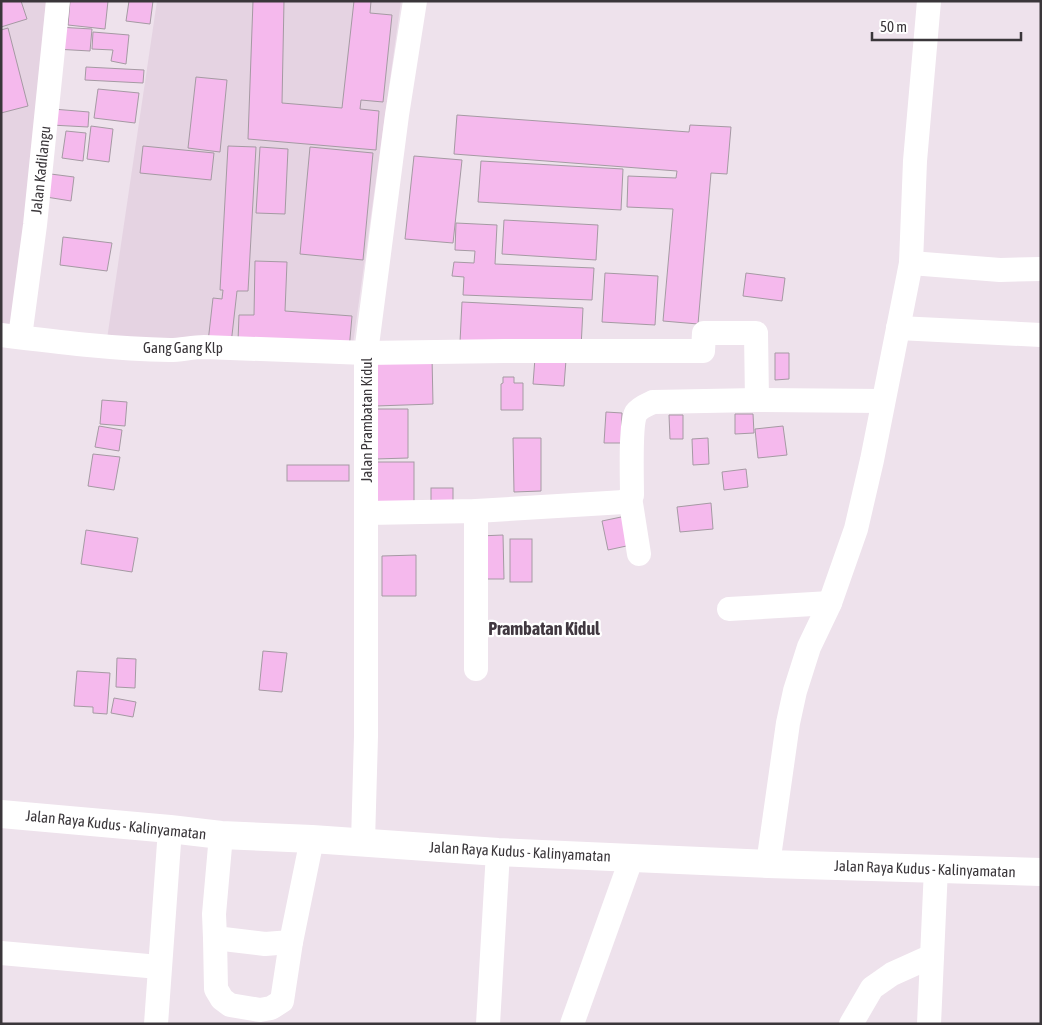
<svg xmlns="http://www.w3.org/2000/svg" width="1042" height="1025" viewBox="0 0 1042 1025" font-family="'Asap Condensed',sans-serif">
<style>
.built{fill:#e5d3e2}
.building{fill:#f5b9ed;stroke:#a59aa3}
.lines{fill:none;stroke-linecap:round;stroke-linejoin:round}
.minor{stroke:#fff;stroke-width:24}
.major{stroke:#fff;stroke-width:28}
.labels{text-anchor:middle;stroke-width:4.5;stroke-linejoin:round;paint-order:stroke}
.street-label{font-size:15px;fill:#3a363a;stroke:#fff}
.quarter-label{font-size:18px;font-weight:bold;fill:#413840;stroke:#fff}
</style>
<rect width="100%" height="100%" fill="#eee2ec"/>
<g class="built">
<polygon points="1,1 46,1 17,333 1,331"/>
<polygon points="157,1 401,1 352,351 107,339"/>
</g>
<g class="building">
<polygon points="1,1 21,1 27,19 1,27"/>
<polygon points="70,1 108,1 105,29 68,25"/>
<polygon points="129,1 153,1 150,24 126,21"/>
<polygon points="253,1 284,1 282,103 342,108 354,1 371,1 370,13 392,15 383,102 361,100 360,109 379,111 376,150 248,139"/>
<polygon points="57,27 92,29 90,51 55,49"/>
<polygon points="8,28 28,106 1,113 1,30"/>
<polygon points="93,32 129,35 126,64 111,61 113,50 92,49"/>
<polygon points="86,67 144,70 143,83 85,80"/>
<polygon points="196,77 227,80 220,152 188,148"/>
<polygon points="98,89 139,93 135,123 94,118"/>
<polygon points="53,109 89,112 88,127 51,125"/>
<polygon points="457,115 689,132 690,125 731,127 727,174 711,173 698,324 663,321 673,209 627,207 628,176 676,178 677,171 454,154"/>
<polygon points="91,126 113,129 109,162 87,159"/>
<polygon points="66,131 86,133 83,161 62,158"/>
<polygon points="143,146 214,153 211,180 140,173"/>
<polygon points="228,146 256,147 248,291 237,291 231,344 208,342 213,298 222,299 223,290 220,290"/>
<polygon points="260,147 288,149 285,214 256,213"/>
<polygon points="310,147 373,153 363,260 300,254"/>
<polygon points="414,156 462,160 453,243 405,239"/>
<polygon points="481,161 623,169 621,210 478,202"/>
<polygon points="43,173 74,177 71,201 40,196"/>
<polygon points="504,220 598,225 596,260 502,254"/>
<polygon points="456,223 497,225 495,264 594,268 592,300 463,295 464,277 452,276 454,262 474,263 475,251 455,250"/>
<polygon points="63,237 112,243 107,271 60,265"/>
<polygon points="255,261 287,262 285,311 352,316 349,350 238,341 239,315 254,315"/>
<polygon points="605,273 658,276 655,325 602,322"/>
<polygon points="746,273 785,278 782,301 743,296"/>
<polygon points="462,302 583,308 581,348 460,342"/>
<polygon points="775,353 789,353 789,379 775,380"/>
<polygon points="432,357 433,404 376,406 375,358"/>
<polygon points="535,358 566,360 564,386 533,384"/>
<polygon points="503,377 514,377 514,383 523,383 523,410 501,410 501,384 503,383"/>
<polygon points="102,400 127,402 125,426 100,424"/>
<polygon points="375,409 408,409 408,458 375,459"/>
<polygon points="606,412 622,413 621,443 604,443"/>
<polygon points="735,414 753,414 754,433 735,434"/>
<polygon points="669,415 683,415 683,439 670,439"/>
<polygon points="99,426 122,430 119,451 95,447"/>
<polygon points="783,426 787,455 758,458 755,429"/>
<polygon points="513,438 541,438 541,491 514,492"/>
<polygon points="708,438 709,464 693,465 692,439"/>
<polygon points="93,454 120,457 114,490 88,486"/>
<rect x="374" y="462" width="40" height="43"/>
<rect x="287" y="465" width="62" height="16"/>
<polygon points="746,469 748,487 724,490 722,472"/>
<rect x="431" y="488" width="22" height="21"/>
<polygon points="711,503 713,529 680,532 677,507"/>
<polygon points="626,516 631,545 608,550 602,521"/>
<polygon points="86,530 138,538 132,572 81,564"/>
<polygon points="503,535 504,579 480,579 479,536"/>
<rect x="510" y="539" width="22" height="43"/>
<polygon points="416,555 416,596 382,596 382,556"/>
<polygon points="263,651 287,653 282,692 259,690"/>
<polygon points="117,658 136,659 135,688 116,687"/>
<polygon points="77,671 110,673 107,714 93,713 93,707 74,706"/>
<polygon points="114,698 136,702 133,717 111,713"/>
</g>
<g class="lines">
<g class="minor">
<polyline points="911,263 1000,270 1041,269"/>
<polyline points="898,328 1041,335"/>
<path d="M1 335C57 342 114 349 170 350 181 350 192 347 204 347L366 353 505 351H703L704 333H756L757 400"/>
<polyline points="20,337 35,225 58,1"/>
<polyline points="630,497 639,554"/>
<polyline points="476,511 476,669"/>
<path d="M367 513 476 511 624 502 632 495C632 479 630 424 636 413 640 407 647 405 653 402L757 400 883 401"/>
<polyline points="729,609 830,603"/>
<polyline points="221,835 214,914 215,938 265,944 291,942 312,839"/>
<polyline points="363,842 366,736 366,353 397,115 415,1"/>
<polyline points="768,864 788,723 795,691 809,647 830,603 856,529 872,460 911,263 915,161 929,1"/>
<polyline points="215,938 216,989 222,999 230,1005 260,1010 271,1008 282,1001 291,942"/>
<polyline points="1,953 159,967"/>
<polyline points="156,1024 170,829"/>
<polyline points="488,1024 498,852"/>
<polyline points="572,1024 632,857"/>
<polyline points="851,1024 872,988 892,974 932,956"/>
<polyline points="929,1024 936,868"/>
</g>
<polyline class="major" points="1,814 170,829 221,835 312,839 498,852 768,864 1041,872"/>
</g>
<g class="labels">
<g class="street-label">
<text transform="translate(41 170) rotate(-84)" y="5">Jalan Kadilangu</text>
<text x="183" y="353">Gang Gang Klp</text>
<text transform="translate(367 420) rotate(-90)" y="5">Jalan Prambatan Kidul</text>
<text transform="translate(116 825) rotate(6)" y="5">Jalan Raya Kudus - Kalinyamatan</text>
<text transform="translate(520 852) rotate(3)" y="5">Jalan Raya Kudus - Kalinyamatan</text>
<text transform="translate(925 869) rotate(2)" y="5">Jalan Raya Kudus - Kalinyamatan</text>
</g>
<g class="quarter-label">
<text x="544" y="635">Prambatan Kidul</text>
</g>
</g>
<rect width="1042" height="1025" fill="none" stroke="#3a363a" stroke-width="5"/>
<path d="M872 32v8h149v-8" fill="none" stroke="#3a363a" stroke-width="2.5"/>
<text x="880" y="32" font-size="15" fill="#3a363a" stroke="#ffffff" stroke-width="4" paint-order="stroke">50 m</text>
</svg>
